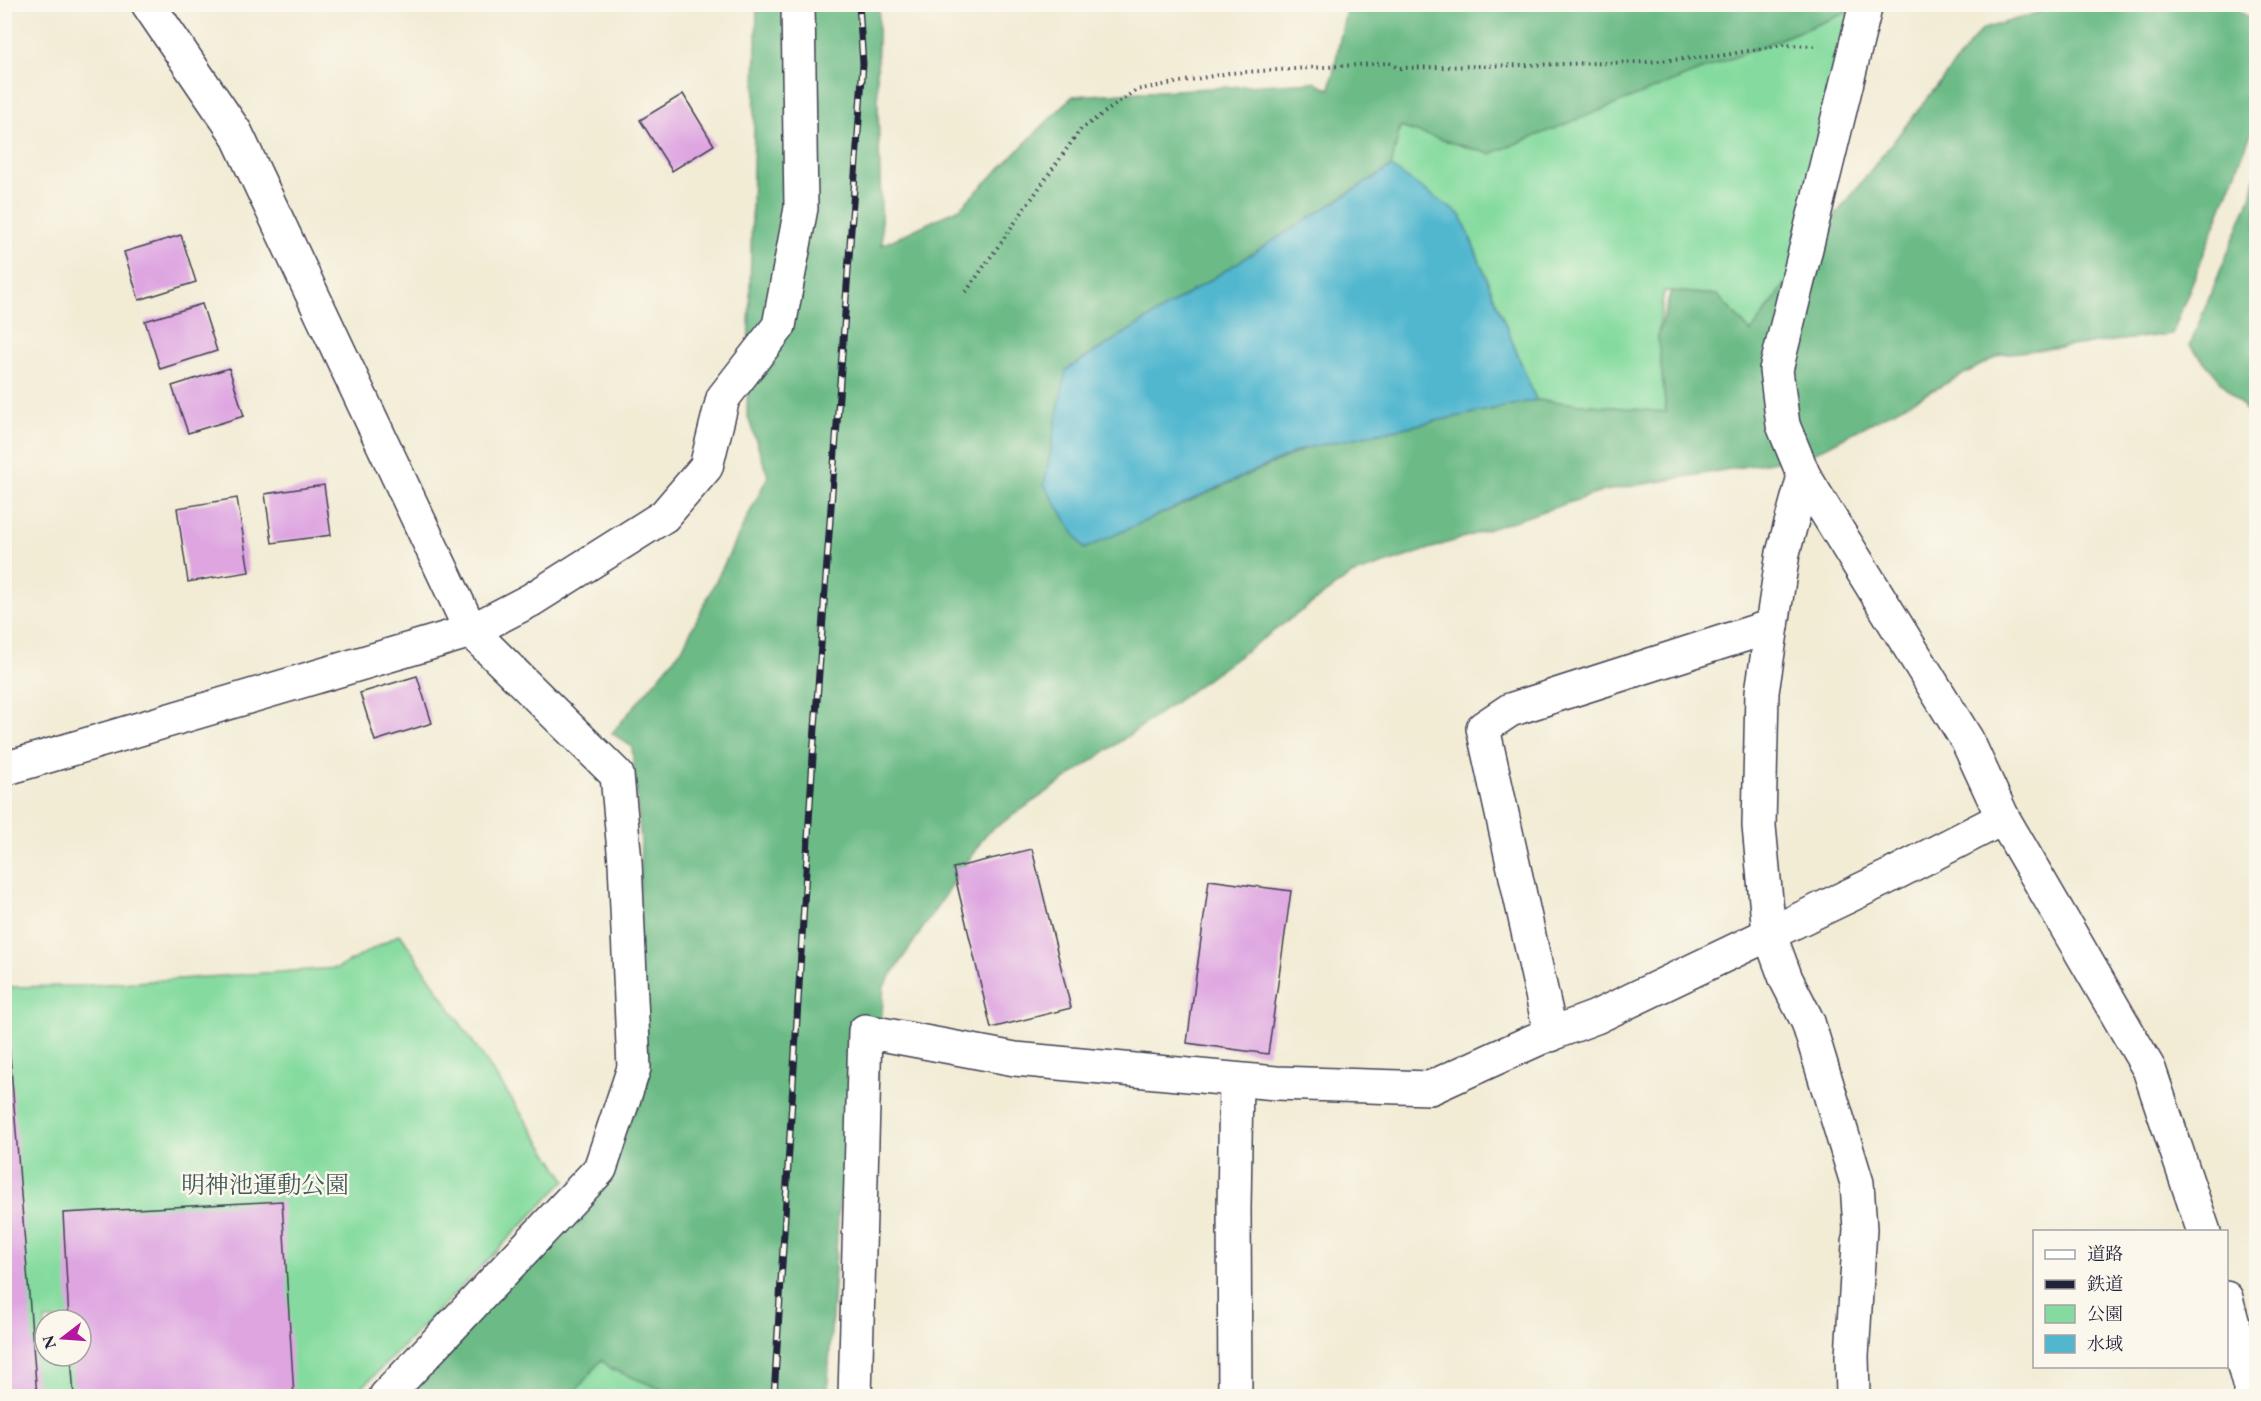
<svg xmlns="http://www.w3.org/2000/svg" width="2261" height="1401" viewBox="0 0 2261 1401" font-family="'EB Garamond','Noto Serif JP',serif">
<style>
.green{fill:#85db9f;stroke:#547e6d;stroke-width:1.5;fill-rule:evenodd}
.forest{fill:#6cbb86;stroke:#476e60;stroke-width:1.5}
.water{fill:#51b7cf;stroke:#3a6c85;stroke-width:1.5}
.building{fill:#dea5e1}
.lines{fill:none;stroke-linecap:round;stroke-linejoin:round}
.minor-casing{stroke:#414052;stroke-width:36}
.path{stroke:#414052;stroke-width:4;stroke-dasharray:1.5 4.5;stroke-linecap:butt}
.minor{stroke:#fff;stroke-width:33}
.rail-casing{stroke:#22223b;stroke-width:7}
.rail{stroke:#fbf7ec;stroke-width:4.5;stroke-dasharray:14;stroke-linecap:butt}
.labels{text-anchor:middle;stroke-width:5;stroke-linejoin:round;paint-order:stroke}
.park-label{font-size:24px;fill:#405a59;stroke:#fbf7ec}
</style>
<rect width="100%" height="100%" fill="#fbf7ec"/>
<filter id="ink" filterUnits="userSpaceOnUse"><feTurbulence type="fractalNoise" baseFrequency=".0167" numOctaves="2"/><feDisplacementMap in="SourceGraphic" scale="12" xChannelSelector="R" yChannelSelector="G"/><feConvolveMatrix kernelMatrix="1 2 1 2 8 2 1 2 1" color-interpolation-filters="sRGB"/></filter>
<filter id="wash" filterUnits="userSpaceOnUse"><feTurbulence type="fractalNoise" baseFrequency=".008" numOctaves="4" result="noise"/><feDisplacementMap in="SourceGraphic" scale="24" xChannelSelector="R" yChannelSelector="G"/><feGaussianBlur stdDeviation="1.35" result="paint"/><feColorMatrix in="noise" values="0 0 0 0 0 0 0 0 0 0 0 0 0 0 0 0 0 1.4 0 .05"/><feComposite in="paint" operator="in"/></filter>
<g filter="url(#wash)">
<rect width="100%" height="100%" fill="#f2ecd5"/>
<g class="green">
<polygon points="1865,5 1819,238 1751,332 1717,295 1664,291 1658,336 1666,412 1536,400 1461,216 1391,167 1400,127 1490,154"/>
<path d="M400 934 566 1180 354 1396H5L4 987 78 986 338 968ZM45 1320H81V1356H45Z"/>
<polygon points="601,1360 681,1396 568,1396"/>
</g>
<g class="forest">
<polygon points="2065,4 2233,5 2256,24 2256,121 2172,334 2002,354 1810,455 1604,491 1351,575 1138,729 986,834 884,986 874,1115 839,1203 827,1396 678,1396 612,1369 601,1360 572,1396 390,1396 596,1194 634,1068 641,841 632,747 612,733 682,649 768,476 747,414 757,5 879,5 877,75 882,245 960,208 1073,96 1315,82 1330,89 1347,5 1866,5 1490,154 1400,127 1391,167 1066,370 1084,549 1307,448 1536,400 1666,412 1658,336 1671,291 1717,295 1751,332 1834,217 1981,30"/>
<polygon points="2256,173 2256,422 2190,345 2252,193"/>
</g>
<polygon class="water" points="1391,167 1461,215 1536,400 1302,449 1084,549 1044,485 1066,370"/>
<g id="blocks">
<g class="building">
<polygon points="683,94 714,145 672,171 640,120"/>
<polygon points="181,235 196,282 139,300 124,252"/>
<polygon points="202,304 217,351 160,369 145,321"/>
<polygon points="229,368 244,416 188,433 172,386"/>
<polygon points="324,485 331,535 272,543 265,494"/>
<polygon points="237,498 249,572 188,582 177,508"/>
<polygon points="417,676 432,723 375,741 360,693"/>
<polygon points="1032,849 1071,1008 991,1028 953,868"/>
<polygon points="1209,880 1291,891 1268,1054 1187,1043"/>
<polygon points="4,1030 8,1030 37,1396 4,1396"/>
<polygon points="282,1201 294,1396 74,1396 71,1356 81,1356 81,1320 69,1320 63,1213"/>
</g>
</g>
</g>
<g filter="url(#ink)">
<use href="#blocks" fill-opacity="0" stroke="#414052" stroke-width="1.5"/>
<g class="lines">
<defs>
<g id="minor">
<polyline points="148,4 236,133 471,631 617,775 625,862 634,1068 600,1169 386,1396"/>
<polyline points="1866,4 1776,370 1783,425 1804,476 1967,740 2003,818 2149,1069 2204,1232"/>
<polyline points="1804,476 1783,553 1762,692 1759,826 1769,933 1786,979 1808,1022 1857,1183 1860,1229 1852,1356 1853,1396"/>
<polyline points="4,769 471,631 531,600 664,516 706,467 723,398 779,326 801,208 798,4"/>
<polyline points="1551,1035 1483,728 1510,710 1772,626"/>
<polyline points="2226,1298 2252,1396"/>
<polyline points="855,1396 865,1031 1015,1059 1276,1083 1430,1088 1540,1038 1596,1017 1888,877 2003,818"/>
<polyline points="1235,1396 1234,1209 1236,1080"/>
</g>
</defs>
<use href="#minor" class="minor-casing"/>
<polyline class="path" points="966,292 1080,130 1136,90 1229,73 1389,63 1398,68 1647,62 1719,56 1782,45 1818,46"/>
<use href="#minor" class="minor"/>
<defs>
<polyline id="rail" points="774,1396 813,756 863,64 859,4"/>
</defs>
<use href="#rail" class="rail-casing"/>
<use href="#rail" class="rail"/>
</g>
</g>
<g class="labels">
<g class="park-label">
<text x="265" y="1193">明神池運動公園</text>
</g>
</g>
<rect width="2261" height="1401" fill="none" stroke="#fbf7ec" stroke-width="24"/>
<rect x="2033" y="1230" width="195" height="138" fill="#fbf7ec" stroke="#a4a2a5" stroke-width="1.5"/>
<rect x="2045" y="1250" width="30" height="9" fill="#ffffff" stroke="#a4a2a5" stroke-width="1.5"/>
<text x="2087" y="1260" font-size="18" fill="#22223b">道路</text>
<rect x="2045" y="1280" width="30" height="9" fill="#22223b" stroke="#a4a2a5" stroke-width="1.5"/>
<text x="2087" y="1290" font-size="18" fill="#22223b">鉄道</text>
<rect x="2045" y="1305" width="30" height="18" fill="#85db9f" stroke="#a4a2a5" stroke-width="1.5"/>
<text x="2087" y="1320" font-size="18" fill="#22223b">公園</text>
<rect x="2045" y="1335" width="30" height="18" fill="#51b7cf" stroke="#a4a2a5" stroke-width="1.5"/>
<text x="2087" y="1350" font-size="18" fill="#22223b">水域</text>
<g transform="translate(63 1338) rotate(253)"><circle r="28" fill="#fbf7ec" stroke="#a4a2a5" stroke-width="1.5"/>
<path d="M0-4.5L10 22L0 15L-10 22Z" fill="#b5179e"/>
<text y="-9" font-size="16" font-weight="bold" text-anchor="middle" fill="#22223b">N</text>
</g>
</svg>
